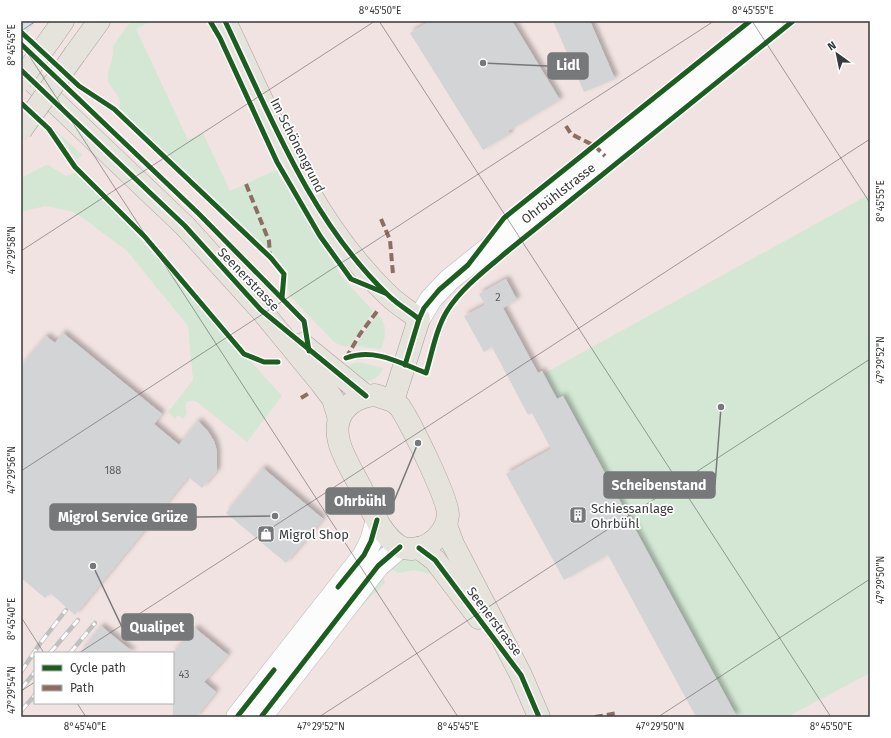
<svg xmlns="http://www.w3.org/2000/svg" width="891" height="738" viewBox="0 0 891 738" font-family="'Fira Sans',sans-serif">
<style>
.built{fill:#dbdfe6}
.industrial{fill:#f1e3e2;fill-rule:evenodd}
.green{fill:#d3e7d4}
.building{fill:#d2d4d5;filter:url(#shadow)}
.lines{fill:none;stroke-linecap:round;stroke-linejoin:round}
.minor-casing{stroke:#b8babb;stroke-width:23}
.major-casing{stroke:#a8a49a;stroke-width:23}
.minor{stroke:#fcfcfd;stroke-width:22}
.major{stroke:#e6e3dc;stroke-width:22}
.rail-casing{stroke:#c0c0c1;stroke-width:4.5}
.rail{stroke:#fff;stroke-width:3;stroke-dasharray:9;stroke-linecap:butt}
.major-bridge-casing{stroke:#a8a49a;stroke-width:23;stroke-linecap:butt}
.major-bridge{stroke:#e6e3dc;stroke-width:22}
.quiet{stroke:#8d6e63;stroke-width:4;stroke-dasharray:8 4;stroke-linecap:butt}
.cycleway-casing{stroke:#fff;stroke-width:8}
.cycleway{stroke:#1b5e20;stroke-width:5}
.ticks{fill:none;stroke:#38393b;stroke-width:1;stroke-opacity:0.45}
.labels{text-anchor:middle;stroke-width:3.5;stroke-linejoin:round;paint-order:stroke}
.number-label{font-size:11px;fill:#5e6062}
.street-label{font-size:13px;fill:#38393b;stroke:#fff}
.poi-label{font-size:13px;fill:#38393b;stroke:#fff;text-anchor:start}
.leader{fill:none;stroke:#77787a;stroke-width:1.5}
.callout-dot{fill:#77787a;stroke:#fff;stroke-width:1.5}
.callout{fill:#77787a;stroke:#77787a;stroke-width:1.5}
.callout-label{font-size:14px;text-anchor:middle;font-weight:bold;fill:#fff}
.neatline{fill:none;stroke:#38393b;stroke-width:1.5}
.ticks-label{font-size:10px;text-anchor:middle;fill:#38393b}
</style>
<defs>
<filter id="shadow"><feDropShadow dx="3.5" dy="-3.5" stdDeviation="2" flood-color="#0004"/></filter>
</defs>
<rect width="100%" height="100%" fill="#ebedef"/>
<polygon class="built" points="21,21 36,21 21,42"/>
<path class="industrial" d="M36 21H870V717H21V42ZM35 653H173V703H35Z"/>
<g class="green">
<path d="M131 21H152L136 29 188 140 203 133 230 191 276 170 342 277 373 311 350 346 345 347 334 342 289 295 287 274 280 262 118 110C125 97 112 92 108 81 106 72 115 58 113 46Z"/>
<polygon points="21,98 82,155 77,160 59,135"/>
<path d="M48 165 66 176 77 172 131 229 282 396 247 442 197 402C191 400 188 400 185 405L187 414 183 419 178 415 175 419 168 412 193 380 188 326 127 251 83 218 71 211 45 206 21 212V178L44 166Z"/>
<polygon points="870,194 870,673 787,717 737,717 563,396 557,399 543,374"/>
<path d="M377 314C388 324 386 336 381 349L355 346Z"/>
<path d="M358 362 383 368C380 378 371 382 361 381L345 366Z"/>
<path d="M399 560C416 558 424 564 434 575L414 570 398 573 388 567Z"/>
<polygon points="379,575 384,579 385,583 352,616"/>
</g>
<g class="building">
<polygon points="430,21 512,21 560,100 508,131 510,134 483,150 410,33"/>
<polygon points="553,21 590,21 615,79 584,92"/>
<polygon points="506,279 517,300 503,308 538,373 542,371 557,399 563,396 737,717 696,717 608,555 564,580 506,474 551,449 532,413 528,415 492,347 484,352 464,316 485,305 479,294"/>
<polygon points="63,333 162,414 154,424 179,445 198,421 207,430 214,441 217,451 217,471 202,488 188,477 75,615 50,593 45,598 21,578 21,366 46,336 55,343"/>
<polygon points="263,468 323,519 286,563 226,513"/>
<polygon points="101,626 134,653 80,653"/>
<polygon points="195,628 228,655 204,682 216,692 196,717 173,717 173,653"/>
</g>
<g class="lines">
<defs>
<g id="minor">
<polyline points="419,319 431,299 449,280 772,21"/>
<polyline points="237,717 364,555 371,541 377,520"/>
<polyline points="261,717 378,566 400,547"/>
</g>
<g id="major">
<path d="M225 21C271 117 310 220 388 295 397 304 409 311 419 319L393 401"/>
<polyline points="54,34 63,21"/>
<polyline points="75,54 99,21"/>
<polyline points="21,70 185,226 261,310 321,383 333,399 339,419"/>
<polyline points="302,344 366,396"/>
<path d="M375 395 393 401 400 407C411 424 448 498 448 515 447 527 439 538 429 544 421 549 407 551 399 546 380 534 371 508 361 488 350 466 324 431 346 408 354 399 363 396 375 395Z"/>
<polyline points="446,525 453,544 521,675 539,717"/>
<polyline points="419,548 435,560 479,618"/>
</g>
</defs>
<use href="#minor" class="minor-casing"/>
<use href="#major" class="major-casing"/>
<use href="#minor" class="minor"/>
<use href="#major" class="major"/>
<defs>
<g id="rail">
<polyline points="50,653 78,620"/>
<polyline points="70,653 95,623"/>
<polyline points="21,672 39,645 66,610"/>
<polyline points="21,689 35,672"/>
<polyline points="21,711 35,695"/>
</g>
</defs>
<use href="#rail" class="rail-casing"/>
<use href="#rail" class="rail"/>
<defs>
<g id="major-bridge">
<polyline points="21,80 54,34"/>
<polyline points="21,130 75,54"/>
</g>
</defs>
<use href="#major-bridge" class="major-bridge-casing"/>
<use href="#major-bridge" class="major-bridge"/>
<g class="quiet">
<polyline points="566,126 571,134 595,146 605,156"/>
<polyline points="246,184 269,241 270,256"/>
<polyline points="381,219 390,240 393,274"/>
<polyline points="346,358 360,334 378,310"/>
<polyline points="301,398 311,392"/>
<polyline points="595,717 618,713"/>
</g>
<defs>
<g id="cycleway">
<polyline points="210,21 220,38 277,162 320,236 351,279 385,293"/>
<path d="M225 21C271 117 310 220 388 295 397 304 409 311 419 319"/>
<polyline points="21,32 79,86 114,109 271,258 284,274 282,298"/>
<polyline points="21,44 199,214 304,321 309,351"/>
<polyline points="21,70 185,226 261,310 366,396"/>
<polyline points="21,103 49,129 75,167 145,237 244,354 264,362 278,362"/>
<path d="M346 358C374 348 398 362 426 373 432 353 436 329 447 311 462 287 488 268 509 250L793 21"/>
<polyline points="405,365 419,319 424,308 439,290 468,265 504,218 750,21"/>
<polyline points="419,548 435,560 521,675 539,717"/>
<polyline points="338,587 364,555 371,541 377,520"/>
<polyline points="237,717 274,670"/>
<polyline points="261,717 378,566 400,547"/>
</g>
</defs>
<use href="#cycleway" class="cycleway-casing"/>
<use href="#cycleway" class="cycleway"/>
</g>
<path class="ticks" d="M379 21 831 717M752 21 870 203M21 31 36 21M21 43 458 717M21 251 375 21M21 471 714 21M21 617 44 653M79 653 870 139M21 691 35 682M77 703 86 717M319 717 870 359M658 717 870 579"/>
<defs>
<symbol id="building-square" viewBox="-11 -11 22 22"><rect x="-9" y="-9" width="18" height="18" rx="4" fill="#77787a" stroke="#fff"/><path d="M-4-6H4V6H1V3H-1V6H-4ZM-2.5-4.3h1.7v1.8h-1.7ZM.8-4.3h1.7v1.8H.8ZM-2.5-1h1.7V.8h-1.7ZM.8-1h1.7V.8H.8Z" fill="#fff"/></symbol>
<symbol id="shop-square" viewBox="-11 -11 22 22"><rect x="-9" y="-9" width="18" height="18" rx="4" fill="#77787a" stroke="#fff"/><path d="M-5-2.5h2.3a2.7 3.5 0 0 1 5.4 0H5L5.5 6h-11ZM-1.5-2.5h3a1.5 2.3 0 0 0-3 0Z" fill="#fff"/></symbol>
</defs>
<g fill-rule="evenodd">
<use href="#building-square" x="568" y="505" width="20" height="20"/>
<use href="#shop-square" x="256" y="524" width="20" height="20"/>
</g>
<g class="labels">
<g class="number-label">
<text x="498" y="301">2</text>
<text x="113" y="474">188</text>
<text x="184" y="678">43</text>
</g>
<g class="street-label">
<text transform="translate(298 145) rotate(63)" y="5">Im Schönengrund</text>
<text transform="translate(558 193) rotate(-38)" y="5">Ohrbühlstrasse</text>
<text transform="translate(249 279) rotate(46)" y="5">Seenerstrasse</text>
<text transform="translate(495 621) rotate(53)" y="5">Seenerstrasse</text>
</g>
<g class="poi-label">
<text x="591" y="513">Schiessanlage<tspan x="591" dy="15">Ohrbühl</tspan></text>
<text x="279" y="539">Migrol Shop</text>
</g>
</g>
<path class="leader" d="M483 63L548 66M721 407L715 485M418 443L394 501M275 516L196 517M93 566L122 627"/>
<g class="callout-dot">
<circle cx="483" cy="63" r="4"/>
<circle cx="721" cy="407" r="4"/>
<circle cx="418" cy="443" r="4"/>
<circle cx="275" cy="516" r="4"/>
<circle cx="93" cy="566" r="4"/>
</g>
<g class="callout">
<rect x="548" y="53" width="40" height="26" rx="4"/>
<rect x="604" y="472" width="111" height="26" rx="4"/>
<rect x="326" y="488" width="68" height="26" rx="4"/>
<rect x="50" y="504" width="146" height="26" rx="4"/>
<rect x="122" y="614" width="71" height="26" rx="4"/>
</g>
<g class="callout-label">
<text x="568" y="70">Lidl</text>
<text x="659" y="490">Scheibenstand</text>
<text x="360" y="506">Ohrbühl</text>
<text x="123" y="522">Migrol Service Grüze</text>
<text x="157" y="632">Qualipet</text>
</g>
<rect width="891" height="738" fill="none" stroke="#ffffff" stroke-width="44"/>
<rect x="34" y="652" width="140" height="52" fill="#ffffff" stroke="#afb0b1"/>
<rect x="42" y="665" width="20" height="6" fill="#1b5e20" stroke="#afb0b1"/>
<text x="70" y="672" font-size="12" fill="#38393b">Cycle path</text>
<rect x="42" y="685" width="20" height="6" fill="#8d6e63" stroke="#afb0b1"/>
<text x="70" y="692" font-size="12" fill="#38393b">Path</text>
<g transform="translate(837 54) rotate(327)" stroke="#ffffff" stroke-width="3" paint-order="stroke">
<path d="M0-3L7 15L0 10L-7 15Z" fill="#38393b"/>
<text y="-6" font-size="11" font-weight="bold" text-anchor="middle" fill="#38393b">N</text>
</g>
<rect x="22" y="22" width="847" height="694" class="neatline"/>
<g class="ticks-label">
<text x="380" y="14">8°45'50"E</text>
<text x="753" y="14">8°45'55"E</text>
<text transform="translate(11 45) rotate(-90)" y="4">8°45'45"E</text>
<text transform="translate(880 201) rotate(-90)" y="4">8°45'55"E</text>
<text transform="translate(11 250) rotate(-90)" y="4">47°29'58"N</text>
<text transform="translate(880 360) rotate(-90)" y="4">47°29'52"N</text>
<text transform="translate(11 470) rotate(-90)" y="4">47°29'56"N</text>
<text transform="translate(880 580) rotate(-90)" y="4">47°29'50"N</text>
<text transform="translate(11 619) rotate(-90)" y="4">8°45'40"E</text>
<text transform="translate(11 690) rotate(-90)" y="4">47°29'54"N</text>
<text x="85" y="730">8°45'40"E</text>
<text x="321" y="730">47°29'52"N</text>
<text x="458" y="730">8°45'45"E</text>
<text x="660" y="730">47°29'50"N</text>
<text x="831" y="730">8°45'50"E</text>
</g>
</svg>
